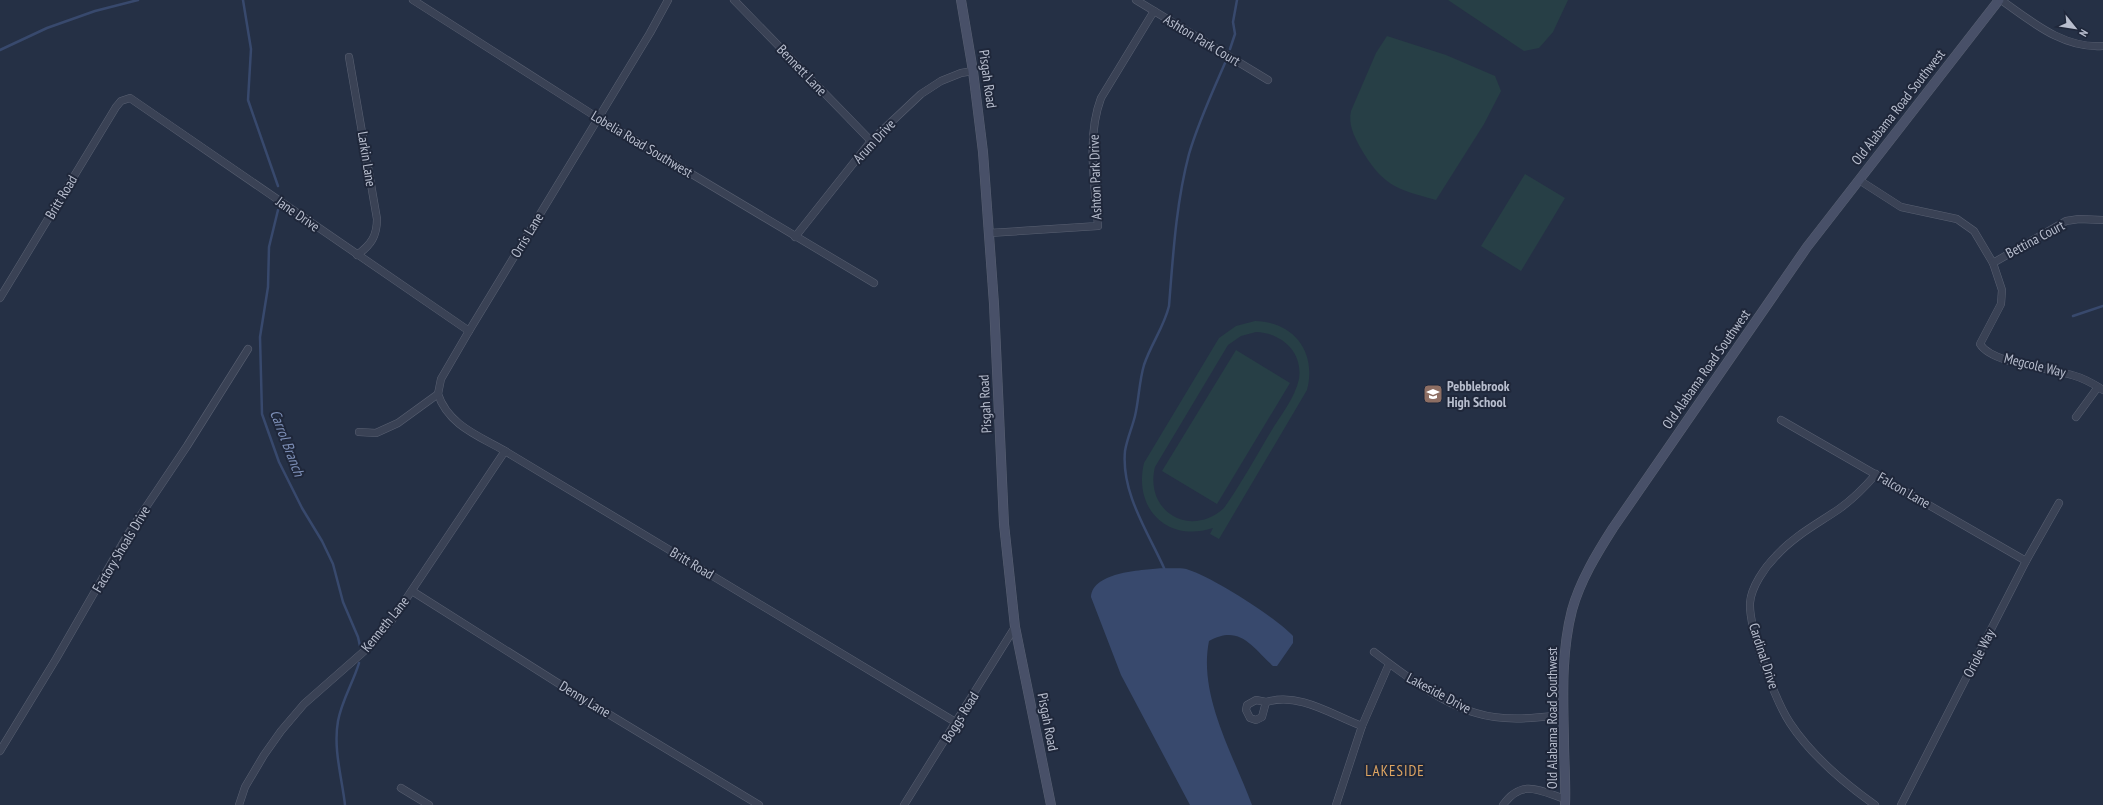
<svg xmlns="http://www.w3.org/2000/svg" width="2103" height="805" viewBox="0 0 2103 805" font-family="'PT Sans Narrow',sans-serif">
<style>
.green{fill:#273f46;fill-rule:evenodd}
.water{fill:#38496d}
.lines{fill:none;stroke-linecap:round;stroke-linejoin:round}
.stream{stroke:#38496d;stroke-width:2.5}
.street-casing{stroke:#596072;stroke-width:8}
.secondary-casing{stroke:#596072;stroke-width:10}
.street{stroke:#3a4255;stroke-width:7}
.secondary{stroke:#485068;stroke-width:9}
.labels{text-anchor:middle;stroke-width:4;stroke-linejoin:round;paint-order:stroke}
.street-label{font-size:14px;fill:#b8bece;stroke:#1f273a}
.poi-label{font-size:14px;font-weight:bold;fill:#b8bece;stroke:#1f273a;text-anchor:start}
.water-label{font-size:15px;font-style:italic;fill:#7d8fb7;stroke:#1f273a}
.neighbourhood-label{font-size:15px;letter-spacing:1px;fill:#dea562;stroke:#1f273a}
</style>
<rect width="100%" height="100%" fill="#253045"/>
<g class="green">
<polygon points="1448,0 1568,0 1553,32 1539,48 1524,51"/>
<path d="M1387 36 1446 55 1495 76 1501 91 1484 124 1436 200C1395 189 1382 185 1360 147 1354 136 1348 124 1351 111L1376 53Z"/>
<polygon points="1525,174 1565,198 1521,271 1481,246"/>
<path d="M1255 321C1294 322 1317 352 1307 390L1219 539 1210 534 1213 528C1168 543 1133 509 1144 463L1219 338 1236 326ZM1256 332C1282 333 1303 352 1299 379 1295 398 1280 416 1270 433 1255 458 1241 484 1224 508 1190 539 1144 511 1155 467L1228 345 1241 336Z"/>
<polygon points="1236,350 1290,383 1217,504 1162,471"/>
</g>
<path class="water" d="M1164 568C1172 569 1182 567 1189 570 1212 577 1277 618 1293 636V643L1277 666H1273C1252 647 1240 624 1209 641 1198 695 1233 754 1252 805H1190L1121 675 1091 597C1093 571 1144 570 1164 568Z"/>
<g class="lines">
<g class="stream">
<polyline points="243,0 251,49 248,100 278,186"/>
<polyline points="1230,49 1235,34 1233,22 1237,0"/>
<polyline points="0,50 47,28 95,11 138,0"/>
<polyline points="278,210 269,247 268,287 260,337 262,414 279,462 302,508 322,541 333,564 343,602 358,637 360,646"/>
<polyline points="2073,316 2103,306"/>
<path d="M1164 568C1148 532 1121 493 1125 451 1127 439 1132 428 1135 416 1139 399 1139 382 1144 365 1151 344 1164 327 1169 306 1173 256 1176 203 1189 154 1198 123 1212 93 1225 63"/>
<path d="M345 805C342 778 333 749 338 721 342 700 353 683 359 663"/>
</g>
<defs>
<g id="street">
<polyline points="413,0 598,118 874,283"/>
<polyline points="734,0 871,141"/>
<polyline points="1136,0 1268,80"/>
<path d="M2001 0C2031 21 2063 49 2103 46"/>
<path d="M349 57 377 219C377 236 371 245 357 255"/>
<path d="M1859 180 1901 207 1957 219 1974 231 1993 263 2002 290 2001 304 1980 344C1992 364 2050 368 2072 375 2083 378 2094 384 2103 390"/>
<path d="M989 233 1098 226C1095 184 1086 138 1101 98L1154 11"/>
<polyline points="795,237 871,141 921,94 941,81 961,73 973,71"/>
<polyline points="1993,263 2066,221 2079,219 2103,220"/>
<polyline points="0,298 116,107 121,101 130,98 469,331"/>
<path d="M438 394C448 425 479 436 505 451L957 723"/>
<polyline points="2076,417 2098,387"/>
<polyline points="1781,420 2026,561"/>
<polyline points="359,432 376,433 398,423 438,394 441,379 469,331 650,33 668,0"/>
<polyline points="412,591 572,692 759,805"/>
<path d="M1374 652C1403 674 1441 703 1476 713 1505 722 1535 718 1564 715"/>
<polygon points="1256,700 1266,702 1262,717 1256,720 1250,718 1246,710 1247,705"/>
<path d="M1266 702C1300 692 1332 715 1362 726"/>
<polyline points="0,751 56,659 128,534 187,446 248,349"/>
<polyline points="401,788 429,805"/>
<polyline points="239,805 245,787 264,755 281,731 304,704 370,646 392,620 505,451"/>
<polyline points="904,805 1015,627"/>
<polyline points="1336,805 1362,726 1389,664"/>
<path d="M1503 805C1522 778 1540 791 1565 799"/>
<path d="M1875 805C1844 783 1811 755 1790 723 1775 700 1749 630 1750 603 1751 587 1765 567 1776 556 1794 536 1817 524 1839 509 1853 499 1865 487 1876 474"/>
<polyline points="1901,805 2026,561 2059,503"/>
</g>
<g id="secondary">
<polyline points="961,0 973,71 983,152 994,304 1004,524 1015,627 1051,805"/>
<path d="M1565 805C1566 784 1564 762 1564 741 1563 697 1561 653 1572 610 1580 581 1597 553 1613 528L1807 247 1999 0"/>
</g>
</defs>
<use href="#street" class="street-casing"/>
<use href="#secondary" class="secondary-casing"/>
<use href="#street" class="street"/>
<use href="#secondary" class="secondary"/>
</g>
<defs>
<symbol id="school-square" viewBox="-11 -11 22 22"><rect x="-9" y="-9" width="18" height="18" rx="4" fill="#8d6e63" stroke="#1f273a"/><path d="M0-5L7-2L0 1L-7-2ZM-4 1L0 2.5L4 1V4Q0 6-4 4Z" fill="#fff"/></symbol>
</defs>
<g fill-rule="evenodd">
<use href="#school-square" x="1422" y="383" width="22" height="22"/>
</g>
<g class="labels">
<g class="street-label">
<text transform="translate(1202 40) rotate(31)" y="5">Ashton Park Court</text>
<text transform="translate(802 70) rotate(46)" y="5">Bennett Lane</text>
<text transform="translate(988 79) rotate(82)" y="5">Pisgah Road</text>
<text transform="translate(1898 107) rotate(-52)" y="5">Old Alabama Road Southwest</text>
<text transform="translate(874 141) rotate(-47)" y="5">Arum Drive</text>
<text transform="translate(642 144) rotate(31)" y="5">Lobelia Road Southwest</text>
<text transform="translate(367 159) rotate(81)" y="5">Larkin Lane</text>
<text transform="translate(1095 177) rotate(-92)" y="5">Ashton Park Drive</text>
<text transform="translate(61 197) rotate(-59)" y="5">Britt Road</text>
<text transform="translate(298 214) rotate(35)" y="5">Jane Drive</text>
<text transform="translate(527 235) rotate(-59)" y="5">Orris Lane</text>
<text transform="translate(2035 239) rotate(-28)" y="5">Bettina Court</text>
<text transform="translate(2035 365) rotate(14)" y="5">Megcole Way</text>
<text transform="translate(1706 369) rotate(-55)" y="5">Old Alabama Road Southwest</text>
<text transform="translate(985 404) rotate(-93)" y="5">Pisgah Road</text>
<text transform="translate(1904 490) rotate(30)" y="5">Falcon Lane</text>
<text transform="translate(121 549) rotate(-59)" y="5">Factory Shoals Drive</text>
<text transform="translate(692 563) rotate(31)" y="5">Britt Road</text>
<text transform="translate(385 624) rotate(-51)" y="5">Kenneth Lane</text>
<text transform="translate(1979 653) rotate(-63)" y="5">Oriole Way</text>
<text transform="translate(1764 656) rotate(72)" y="5">Cardinal Drive</text>
<text transform="translate(1439 693) rotate(28)" y="5">Lakeside Drive</text>
<text transform="translate(585 699) rotate(31)" y="5">Denny Lane</text>
<text transform="translate(960 717) rotate(-58)" y="5">Boggs Road</text>
<text transform="translate(1552 718) rotate(-90)" y="5">Old Alabama Road Southwest</text>
<text transform="translate(1048 722) rotate(79)" y="5">Pisgah Road</text>
</g>
<g class="poi-label">
<text x="1447" y="391">Pebblebrook<tspan x="1447" dy="16">High School</tspan></text>
</g>
<g class="water-label">
<text transform="translate(287 443) rotate(69)" y="5">Carrol Branch</text>
</g>
<g class="neighbourhood-label">
<text x="1395" y="776">LAKESIDE</text>
</g>
</g>
<g transform="translate(2075 28) rotate(120)" stroke="#1f273a" stroke-width="3" paint-order="stroke">
<path d="M0-3L7 15L0 10L-7 15Z" fill="#b8bece"/>
<text y="-6" font-size="11" font-weight="bold" text-anchor="middle" fill="#b8bece">N</text>
</g>
</svg>
